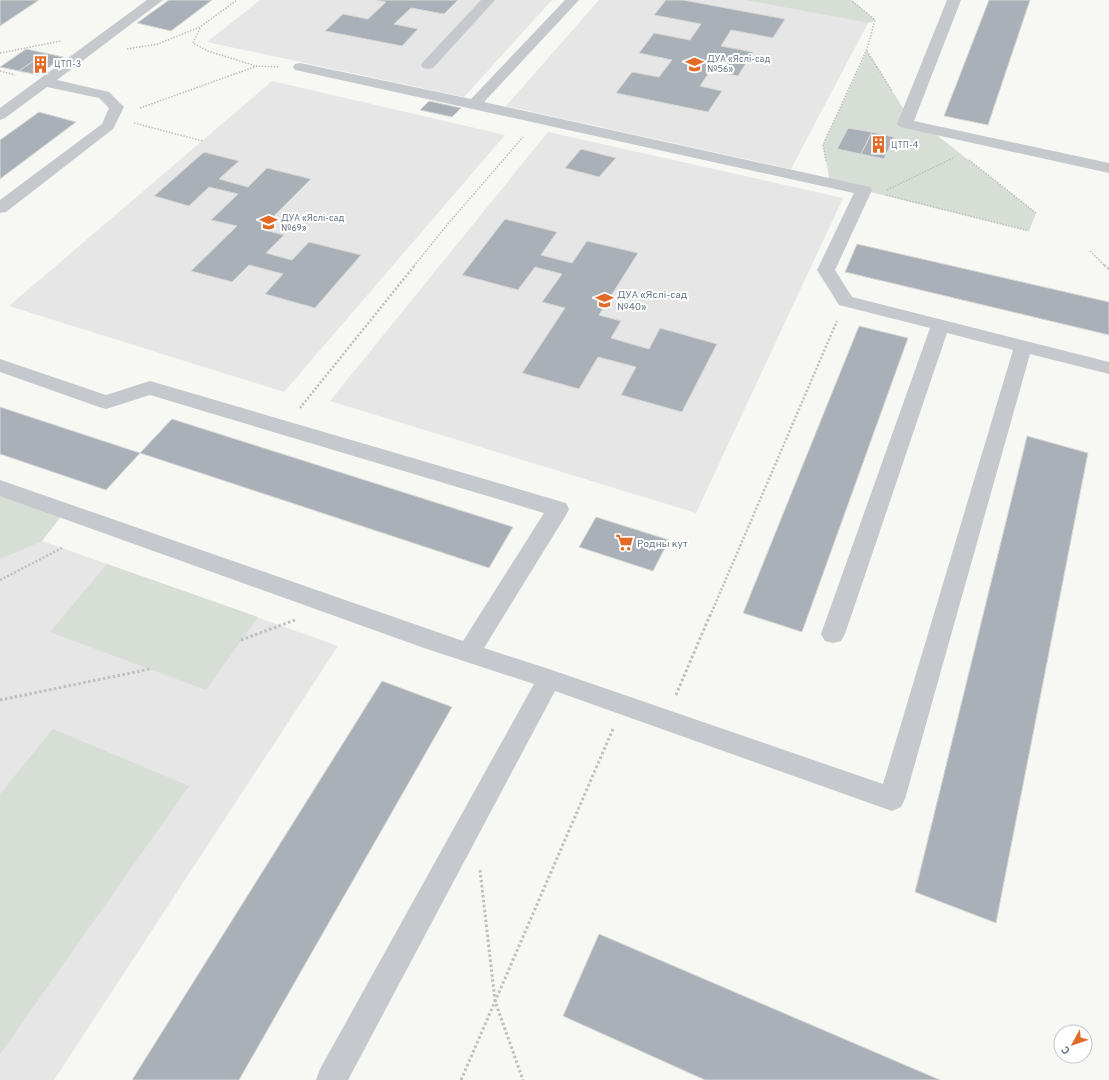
<svg xmlns="http://www.w3.org/2000/svg" width="1109" height="1080" viewBox="0 0 1109 1080" font-family="Overpass,sans-serif">
<style>
.built{fill:#e5e6e5}
.green{fill:#d7ded5}
.building{fill:#a9b0b7;stroke:#d8d9d6}
.lines{fill:none;stroke-linecap:round;stroke-linejoin:round}
.path-far2{stroke:#bdbfc1;stroke-width:1.5;stroke-dasharray:1.5 1.5;stroke-linecap:butt}
.path-far1{stroke:#bdbfc1;stroke-width:2.5;stroke-dasharray:2 2;stroke-linecap:butt}
.path{stroke:#bdbfc1;stroke-width:3;stroke-dasharray:2.5 2.5;stroke-linecap:butt}
.minor{fill:#c5c8cc;fill-rule:evenodd}
.labels{text-anchor:middle;stroke-width:4;stroke-linejoin:round;paint-order:stroke}
.far-poi-label{font-size:9px;fill:#667485;stroke:#fff;text-anchor:start}
.poi-label{font-size:10px;fill:#667485;stroke:#fff;text-anchor:start}
</style>
<rect width="100%" height="100%" fill="#f7f7f4"/>
<g class="built">
<polygon points="260,0 552,0 464,97 207,42"/>
<polygon points="599,0 744,0 868,23 791,169 506,106"/>
<polygon points="272,81 505,135 284,392 9,306"/>
<polygon points="548,132 843,198 696,513 330,401"/>
<polygon points="0,526 338,646 54,1080 0,1080"/>
</g>
<g class="green">
<polygon points="744,0 851,0 875,20 868,23"/>
<polygon points="867,51 908,116 905,124 929,129 1036,213 1029,231 830,182 823,145"/>
<polygon points="0,488 66,510 42,541 0,559"/>
<polygon points="107,564 258,617 206,690 50,632"/>
<polygon points="53,729 189,786 0,1054 0,794"/>
</g>
<g class="building">
<polygon points="0,0 39,0 0,26"/>
<polygon points="169,0 212,0 171,31 137,23"/>
<polygon points="375,0 458,0 444,14 411,8 394,24 418,29 402,46 325,31 343,14 368,19 386,2"/>
<polygon points="666,0 683,0 785,19 773,38 731,30 721,46 753,52 738,76 710,71 700,86 722,91 708,112 616,93 632,72 659,77 672,60 639,53 654,33 690,40 701,24 654,15"/>
<polygon points="989,0 1030,0 988,125 944,116"/>
<polygon points="26,49 45,53 19,71 0,67"/>
<polygon points="45,53 63,57 38,75 19,71"/>
<polygon points="429,101 461,108 452,117 420,110"/>
<polygon points="39,112 76,122 0,179 0,140"/>
<polygon points="848,128 872,132 861,154 837,149"/>
<polygon points="872,132 894,137 884,159 861,154"/>
<polygon points="581,149 616,158 599,177 565,168"/>
<polygon points="204,152 239,161 219,179 248,187 267,168 311,179 261,229 284,235 266,253 292,260 309,242 361,255 315,308 265,294 283,274 249,265 232,282 191,271 237,226 211,220 238,194 209,187 189,206 154,196"/>
<polygon points="505,219 557,232 541,255 572,263 587,241 638,253 599,315 621,321 611,338 649,349 660,328 717,344 682,412 621,395 636,367 598,357 579,389 522,373 565,308 542,302 562,274 535,267 518,290 462,275"/>
<polygon points="857,244 1109,302 1109,335 845,272"/>
<polygon points="859,326 908,338 802,632 743,613"/>
<polygon points="0,407 140,453 106,490 0,454"/>
<polygon points="172,419 513,527 489,568 140,453"/>
<polygon points="1027,436 1088,453 996,923 915,892"/>
<polygon points="596,517 669,540 653,571 579,547"/>
<polygon points="382,681 452,707 239,1080 132,1080"/>
<polygon points="599,934 940,1080 705,1080 563,1016"/>
</g>
<g class="lines">
<g class="path-far2">
<polyline points="200,28 193,43 208,51 256,66"/>
<polyline points="127,49 158,44 200,27 237,0"/>
<polyline points="867,51 892,91"/>
<polyline points="0,53 61,41"/>
<polyline points="0,71 15,75"/>
<polyline points="140,108 257,66 280,67"/>
<polyline points="134,123 203,141"/>
<polyline points="969,160 1036,213"/>
<polyline points="826,161 823,145 867,49 875,20 851,0"/>
<polyline points="887,190 955,157"/>
<polyline points="886,195 1029,231"/>
<polyline points="1090,251 1105,266"/>
<polyline points="414,266 447,225 523,137"/>
</g>
<g class="path-far1">
<polyline points="1104,265 1109,269"/>
<polyline points="300,408 415,265"/>
<polyline points="0,580 62,548"/>
<polyline points="710,616 837,321"/>
</g>
<g class="path">
<polyline points="241,640 295,620"/>
<polyline points="676,695 710,615"/>
<polyline points="0,700 150,669"/>
<polyline points="480,870 495,1001 523,1080"/>
<polyline points="461,1080 613,729"/>
</g>
<g class="minor">
<polygon points="147,0 163,0 57,80 109,92 124,107 113,129 6,212 0,213 0,200 102,124 109,108 99,98 47,87 5,118 0,120 0,108"/>
<polygon points="481,0 495,0 433,68 428,69 423,68 421,65 423,62"/>
<polygon points="565,0 579,0 484,102 870,187 872,190 835,270 852,297 1109,362 1109,374 1030,354 905,799 901,807 892,811 555,691 348,1080 316,1080 320,1069 534,684 424,648 0,496 0,480 463,641 544,513 150,395 106,409 99,407 0,372 0,359 106,395 150,381 566,503 569,509 566,515 484,648 549,669 883,784 1013,350 947,333 845,634 841,641 833,643 825,641 821,634 930,328 839,305 817,270 854,193 300,71 295,70 293,67 295,64 300,63 471,99"/>
<polygon points="947,0 961,0 914,121 1109,163 1109,173 900,127 897,124"/>
</g>
</g>
<defs>
<symbol id="building-bare" viewBox="-9 -9 18 18"><path d="M-4-6H4V6H1V3H-1V6H-4ZM-2.5-4.3h1.7v1.8h-1.7ZM.8-4.3h1.7v1.8H.8ZM-2.5-1h1.7V.8h-1.7ZM.8-1h1.7V.8H.8Z" fill="#e46a27" stroke="#fff" stroke-width="2.5" paint-order="stroke"/></symbol>
<symbol id="school-bare" viewBox="-9 -9 18 18"><path d="M0-5L7-2L0 1L-7-2ZM-4 1L0 2.5L4 1V4Q0 6-4 4Z" fill="#e46a27" stroke="#fff" stroke-width="2.5" paint-order="stroke"/></symbol>
<symbol id="supermarket-bare" viewBox="-9 -9 18 18"><path d="M-6-5.5h2.5l.6 2H6L4.5 2H-2.5L-4.4-4H-6ZM-1.5 3.2a1.3 1.3 0 1 0 .1 0ZM3 3.2a1.3 1.3 0 1 0 .1 0Z" fill="#e46a27" stroke="#fff" stroke-width="2.5" paint-order="stroke"/></symbol>
</defs>
<g fill-rule="evenodd">
<use href="#building-bare" x="28" y="52" width="25" height="25"/>
<use href="#school-bare" x="682" y="52" width="25" height="25"/>
<use href="#building-bare" x="866" y="132" width="25" height="25"/>
<use href="#school-bare" x="256" y="210" width="25" height="25"/>
<use href="#school-bare" x="592" y="288" width="25" height="25"/>
<use href="#supermarket-bare" x="612" y="530" width="25" height="25"/>
</g>
<g class="labels">
<g class="far-poi-label">
<text x="707" y="62">ДУА «Яслі-сад<tspan x="707" dy="10">№56»</tspan></text>
<text x="54" y="67">ЦТП-3</text>
<text x="891" y="148">ЦТП-4</text>
<text x="281" y="221">ДУА «Яслі-сад<tspan x="281" dy="10">№69»</tspan></text>
</g>
<g class="poi-label">
<text x="617" y="298">ДУА «Яслі-сад<tspan x="617" dy="12">№40»</tspan></text>
<text x="637" y="547">Родны кут</text>
</g>
</g>
<g transform="translate(1073 1044) rotate(230)"><circle r="19" fill="#ffffff" stroke="#c2c7ce"/>
<path d="M0-3L7 15L0 10L-7 15Z" fill="#e46a27"/>
<text y="-6" font-size="11" font-weight="bold" text-anchor="middle" fill="#667485">С</text>
</g>
</svg>
